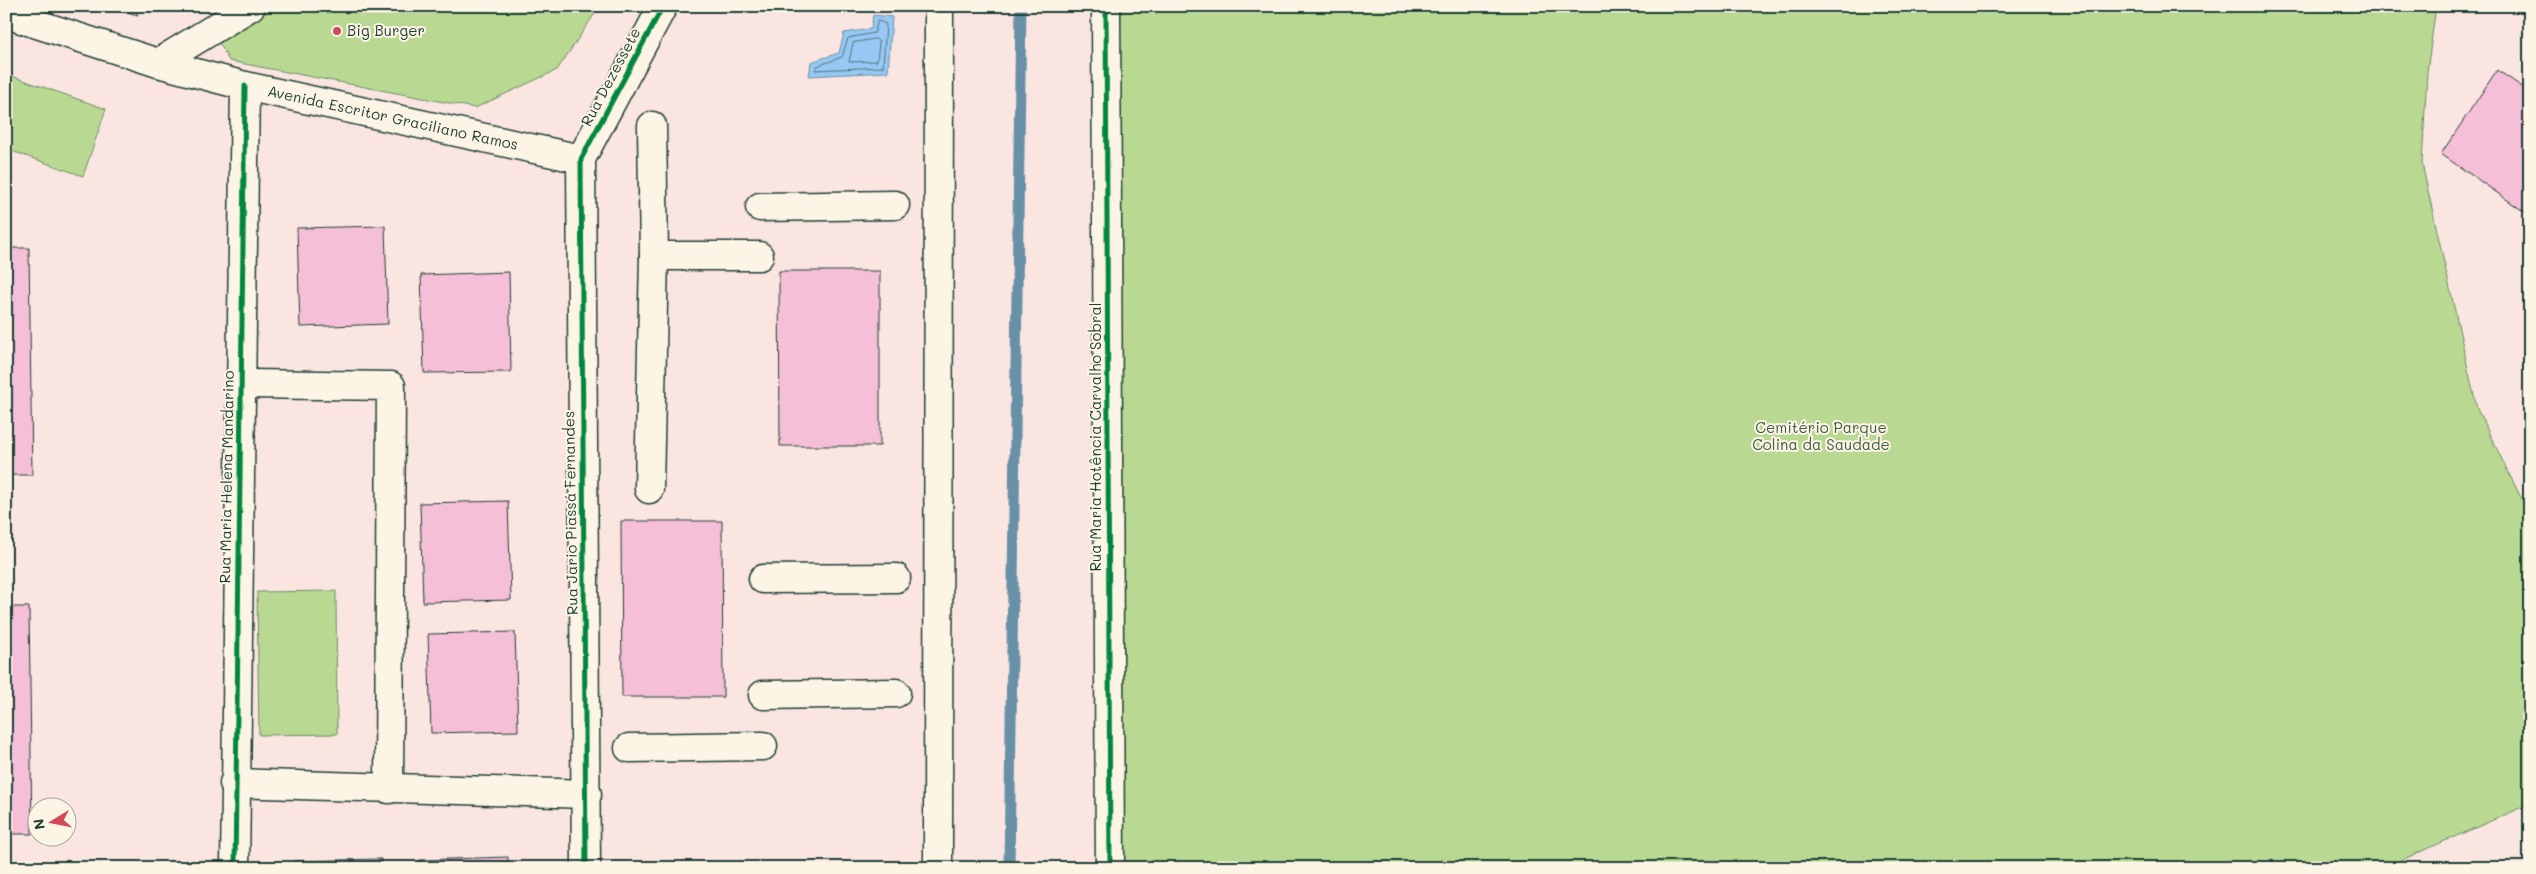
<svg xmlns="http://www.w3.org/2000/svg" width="2536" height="874" viewBox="0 0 2536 874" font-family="Mali,sans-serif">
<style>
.green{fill:#b9d993;stroke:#6c8b64}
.water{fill:#97c8f3;stroke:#6790a7}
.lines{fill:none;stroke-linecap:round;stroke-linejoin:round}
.shore{stroke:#4f7580;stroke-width:1}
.stream{stroke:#6790a7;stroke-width:11}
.building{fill:#f5bfd8;stroke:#1f3d34}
.minor-casing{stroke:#1f3d34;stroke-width:31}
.minor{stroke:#fcf5e5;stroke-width:28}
.cycleway-casing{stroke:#fcf5e5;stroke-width:8}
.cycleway{stroke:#00873e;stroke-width:5}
.poi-dot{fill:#d1495b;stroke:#fcf5e5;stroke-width:2}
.labels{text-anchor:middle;stroke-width:4;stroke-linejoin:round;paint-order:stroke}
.poi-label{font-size:15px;fill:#1f3d34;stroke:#fcf5e5;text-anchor:start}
.street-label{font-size:15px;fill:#1f3d34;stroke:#fcf5e5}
.park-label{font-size:15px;fill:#3e5c47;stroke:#fcf5e5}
</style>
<rect width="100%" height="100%" fill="#fae5e1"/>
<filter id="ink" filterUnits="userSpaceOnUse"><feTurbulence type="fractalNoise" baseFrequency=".02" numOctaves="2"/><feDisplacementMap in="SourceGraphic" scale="10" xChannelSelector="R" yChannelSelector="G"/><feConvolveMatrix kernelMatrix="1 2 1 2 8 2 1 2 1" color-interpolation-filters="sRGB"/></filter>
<g filter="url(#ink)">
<g class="green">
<polygon points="276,6 600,6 557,70 475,108 229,61 219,42"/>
<polygon points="1116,6 2436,6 2427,72 2422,164 2477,409 2530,516 2530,804 2383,868 1113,868"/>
<polygon points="6,74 106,109 83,176 6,149"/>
<polygon points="336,591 337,734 259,735 257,592"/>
</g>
<polygon class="water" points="873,15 892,17 888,72 809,76 811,62 839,53 844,33 871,29"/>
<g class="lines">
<g class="shore">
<polygon points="878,21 886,24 883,67 815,70 817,66 842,57 848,38 874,33"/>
<polygon points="876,39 879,42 877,61 849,62 853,43"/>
</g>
<polyline class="stream" points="1009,868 1021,6"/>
</g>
<g class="building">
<polygon points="103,6 133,6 138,15"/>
<polygon points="2497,70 2530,92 2529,215 2441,154"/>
<polygon points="385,226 388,324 300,327 297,228"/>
<polygon points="6,248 29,248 32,475 6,475"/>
<polygon points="779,271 880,271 880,446 780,446"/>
<polygon points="509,272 511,372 424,373 421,275"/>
<polygon points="508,501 511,600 423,602 420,503"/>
<polygon points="621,521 722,521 723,697 622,697"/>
<polygon points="6,607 29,607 32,834 6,834"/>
<polygon points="515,632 518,731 431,733 428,634"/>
<polygon points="508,857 508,868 421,868 420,860"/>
<polygon points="381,859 381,868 294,868 294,861"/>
</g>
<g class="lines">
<defs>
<g id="minor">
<polyline points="1106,6 1110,868"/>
<path id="s1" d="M6 14 158 63 245 86 581 159"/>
<polyline points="158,63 251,6"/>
<polyline points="652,126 654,256 759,256"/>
<polyline points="760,207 895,205"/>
<polyline points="241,384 391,386 389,789"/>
<polyline points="649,489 654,256"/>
<polyline points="763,579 896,578"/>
<polyline points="763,695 896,693"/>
<polyline points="629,748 763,746"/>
<polyline points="234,783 587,794"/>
<polyline points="235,868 245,86"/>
<polyline points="586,868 581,159 663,6"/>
<polyline points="938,868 939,6"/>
</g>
</defs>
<use href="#minor" class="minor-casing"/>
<use href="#minor" class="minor"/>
<defs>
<g id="cycleway">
<polyline points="1106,6 1110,868"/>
<polyline points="235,868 245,86"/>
<polyline points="586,868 581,159 663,6"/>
</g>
</defs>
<use href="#cycleway" class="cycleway-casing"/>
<use href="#cycleway" class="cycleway"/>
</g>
</g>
<circle class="poi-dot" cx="337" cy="31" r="5"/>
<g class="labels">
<g class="poi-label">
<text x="347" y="36">Big Burger</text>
</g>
<g class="street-label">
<text transform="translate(611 77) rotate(-62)" y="5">Rua Dezessete</text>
<text dy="5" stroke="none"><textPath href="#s1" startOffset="401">Avenida Escritor Graciliano Ramos</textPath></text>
<text transform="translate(1096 437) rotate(-90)" y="5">Rua Maria Hotência Carvalho Sobral</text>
<text transform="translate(227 477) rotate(-89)" y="5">Rua Maria Helena Mandarino</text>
<text transform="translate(571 513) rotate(-91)" y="5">Rua Jario Piassá Fernandes</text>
</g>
<g class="park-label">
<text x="1821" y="433">Cemitério Parque<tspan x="1821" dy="17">Colina da Saudade</tspan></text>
</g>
</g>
<rect width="2536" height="874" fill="none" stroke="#fcf5e5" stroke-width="25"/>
<rect x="12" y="12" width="2511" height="849" fill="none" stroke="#1f3d34" stroke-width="2" filter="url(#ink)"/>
<g transform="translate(52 822) rotate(260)"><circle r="24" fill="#fcf5e5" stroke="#a4ab9e"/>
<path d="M0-4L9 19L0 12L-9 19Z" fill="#d1495b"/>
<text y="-8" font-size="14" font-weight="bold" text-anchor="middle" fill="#1f3d34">N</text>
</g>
</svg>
